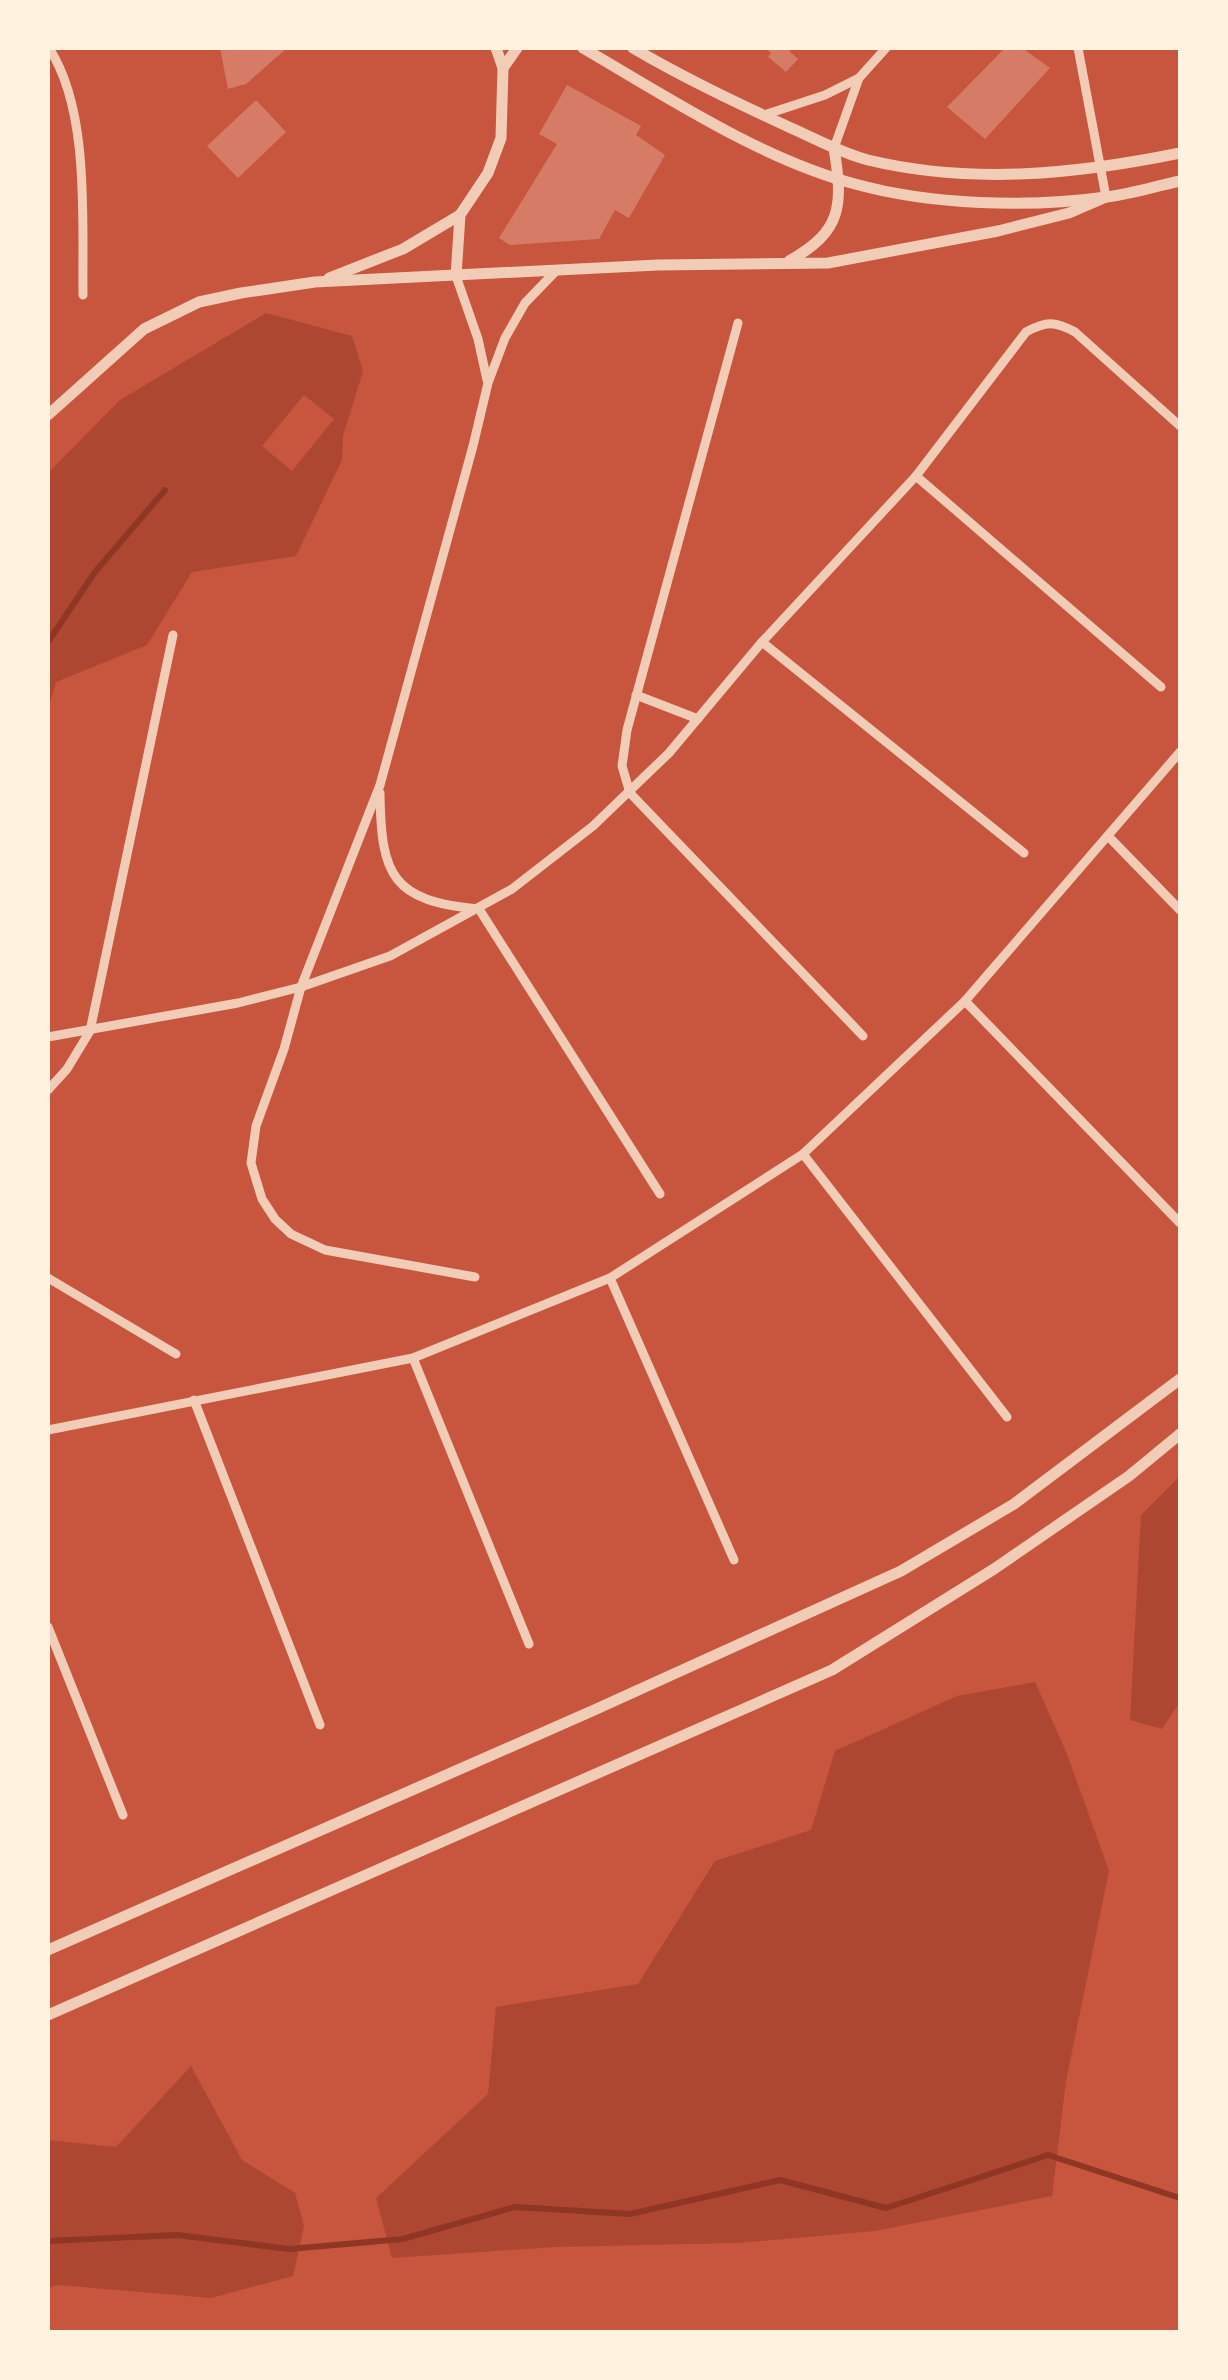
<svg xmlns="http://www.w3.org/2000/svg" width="1228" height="2380" viewBox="0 0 1228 2380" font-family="Mulish,sans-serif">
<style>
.green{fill:#ae4732;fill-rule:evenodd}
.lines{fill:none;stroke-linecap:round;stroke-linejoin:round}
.stream{stroke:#8f3625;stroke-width:6}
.building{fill:#d67c66}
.minor{stroke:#f1ccb7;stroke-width:9}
.tertiary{stroke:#f1ccb7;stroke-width:11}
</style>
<rect width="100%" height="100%" fill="#c8553d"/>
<g class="green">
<path d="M266 313 352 336 363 371 343 436 342 460 296 556 192 572 147 645 56 682 48 709V473L120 400ZM304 395 334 419 292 471 262 446Z"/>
<polygon points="1180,1476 1180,1702 1162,1729 1130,1720 1141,1515"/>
<polygon points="1035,1682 1067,1754 1109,1871 1066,2081 1052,2196 875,2231 738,2243 555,2247 392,2258 376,2198 488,2094 496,2007 638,1984 715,1861 811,1830 835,1751 957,1696"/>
<polygon points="191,2066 242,2160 295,2193 304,2226 293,2276 211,2298 58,2285 48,2288 48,2140 116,2147"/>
</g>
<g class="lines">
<g class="stream">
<polyline points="48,642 95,572 165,490"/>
<polyline points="48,2241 177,2235 289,2249 403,2239 515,2207 630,2214 780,2180 886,2208 1048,2155 1180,2198"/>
</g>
</g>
<g class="building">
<polygon points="220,48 287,48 246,84 228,89"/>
<polygon points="765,48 792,48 789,51 798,59 786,72 768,57 771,53"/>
<polygon points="1005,48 1022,48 1050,68 985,139 947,107"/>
<polygon points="567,85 641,126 636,135 665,155 629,218 615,210 599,239 510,245 499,238 557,144 539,134"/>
<polygon points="256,100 286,132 238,178 207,146"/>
</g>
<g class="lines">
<g class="minor">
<path d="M49 48C90 111 82 220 83 295"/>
<polyline points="1078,48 1106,197"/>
<polyline points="764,115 825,95 859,78 886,48"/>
<polyline points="834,148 859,78"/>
<polyline points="456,276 478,339 487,380"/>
<polyline points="738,323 627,730 622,766 630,793 863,1036"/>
<polyline points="916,476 1161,687"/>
<polyline points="762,642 1024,853"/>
<polyline points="636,695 698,719"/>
<path d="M380 793C381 876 392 901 479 909L660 1194"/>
<polyline points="1108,836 1180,910"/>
<polyline points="965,1001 1180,1223"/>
<path d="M48 1037 238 1003 301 987 390 956 512 889 593 826 669 753 762 642 916 476 1026 332C1046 321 1055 321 1075 332L1180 426"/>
<polyline points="48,1090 67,1069 90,1031 173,635"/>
<polyline points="803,1154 1007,1417"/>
<polyline points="475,1277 325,1250 291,1234 275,1219 262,1199 251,1163 256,1126 284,1049 301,987 380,785 473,446 488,383 505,338 525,303 554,273"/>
<polyline points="48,1278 176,1354"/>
<polyline points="610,1278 734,1560"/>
<polyline points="413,1358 529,1644"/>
<polyline points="194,1400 320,1725"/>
<polyline points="48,1430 413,1358 610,1278 803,1154 965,1001 1180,752"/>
<polyline points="48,1627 123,1815"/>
</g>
<g class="tertiary">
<path d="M583 48C667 97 761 159 855 184 931 205 1028 208 1106 197 1131 194 1156 186 1180 181"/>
<path d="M633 48C684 78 737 103 791 128 816 139 841 153 868 160 972 185 1077 174 1180 153"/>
<polyline points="503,68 517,48"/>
<path d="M789 261C843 231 843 205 834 148"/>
<polyline points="456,276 460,215 488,173 501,138 503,68 496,48"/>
<polyline points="329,278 403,249 460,215"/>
<polyline points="48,415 144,329 199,302 241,293 315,282 658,265 828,263 998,231 1069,213 1106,197"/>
<polyline points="48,1950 592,1711 901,1571 1014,1504 1180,1379"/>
<polyline points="48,2015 832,1670 994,1569 1129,1476 1180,1434"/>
</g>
</g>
<rect width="1228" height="2380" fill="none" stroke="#fff3e0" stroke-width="100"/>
</svg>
